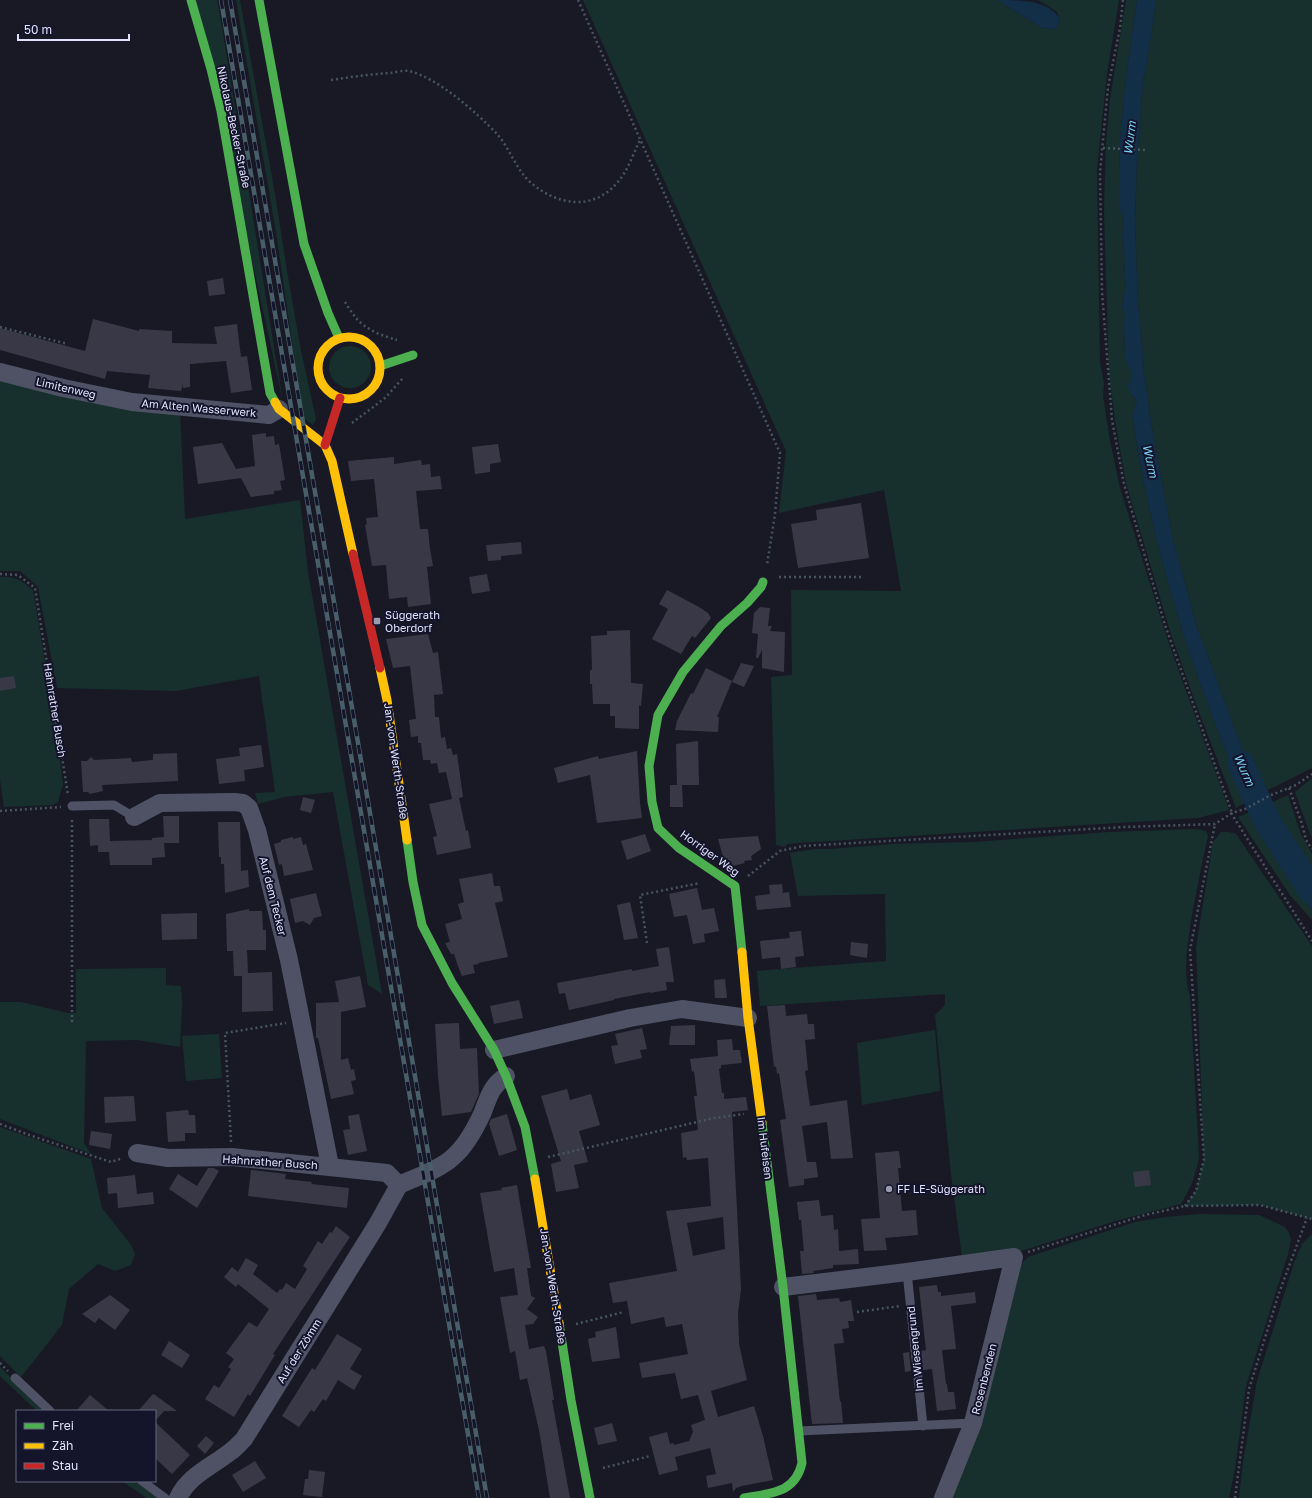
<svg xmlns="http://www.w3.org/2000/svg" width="1312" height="1498" viewBox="0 0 1312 1498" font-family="'Golos Text',sans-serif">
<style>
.green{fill:#17302d}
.water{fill:#132e47}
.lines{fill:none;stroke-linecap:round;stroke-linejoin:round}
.river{stroke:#132e47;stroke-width:27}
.building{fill:#383847;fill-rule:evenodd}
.path{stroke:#47555f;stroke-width:2.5;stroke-dasharray:2 3;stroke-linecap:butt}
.lane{stroke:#4f5265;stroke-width:9}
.street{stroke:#4f5265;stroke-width:18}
.fast{stroke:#4caf50;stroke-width:9}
.slow{stroke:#ffc107;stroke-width:9}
.jam{stroke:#c62828;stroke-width:9}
.rail-casing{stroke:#485f69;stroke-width:4.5}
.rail{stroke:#14142b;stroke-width:3;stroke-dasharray:9;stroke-linecap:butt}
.poi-dot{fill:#9a9bb1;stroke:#14142b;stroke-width:1.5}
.labels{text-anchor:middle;stroke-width:4;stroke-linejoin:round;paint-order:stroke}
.street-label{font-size:11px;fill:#e0e1fc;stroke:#14142b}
.poi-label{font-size:11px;fill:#e0e1fc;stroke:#14142b;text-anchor:start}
.water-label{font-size:12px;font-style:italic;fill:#76cff4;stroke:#14142b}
</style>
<rect width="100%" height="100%" fill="#191926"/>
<g class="green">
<polygon points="195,0 217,0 222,27 283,402"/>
<polygon points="236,0 240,0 275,194 287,271 301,351 316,419 313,425 303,418 276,232"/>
<polygon points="583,0 997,0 1042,28 1057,29 1060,19 1056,11 1038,0 1119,0 1107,74 1097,168 1100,363 1104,384 1103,396 1110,441 1120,488 1168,641 1229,810 1198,818 797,843 787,844 785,847 776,845 771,677 792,675 791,590 901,591 884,490 779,513 786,451"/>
<path d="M1126 0H1137L1127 68 1120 140 1119 174V209L1124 217 1122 237 1125 258 1124 276 1126 284 1122 307 1125 316 1124 324 1125 359 1132 373 1131 394 1137 402 1132 415C1137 445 1142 476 1149 507 1171 608 1206 707 1247 802L1236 808 1194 699 1170 631 1126 483 1115 420 1109 373 1104 211 1106 142 1110 99Z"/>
<polygon points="1156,0 1312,0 1312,768 1262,793 1251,772 1197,627 1172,535 1152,428 1144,374 1142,341 1138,306 1135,221 1137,160 1143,82 1149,49"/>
<circle cx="350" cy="367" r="21"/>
<polygon points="0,380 180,411 185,519 300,500 308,572 382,994 368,985 333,792 284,797 258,804 255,793 275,792 259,676 176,691 57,688 38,587 20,571 0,571"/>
<path d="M0 577C16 576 21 581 33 590L55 721 63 784 58 802 52 805 4 807 0 779Z"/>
<polygon points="1312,778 1312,839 1295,792"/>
<polygon points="1288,795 1300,832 1312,854 1312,881 1266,805"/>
<polygon points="1253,811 1263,832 1312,911 1312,920 1290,895 1238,817"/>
<path d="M1196 829 1206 831 1208 836C1202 862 1197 888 1192 915 1188 942 1182 970 1190 997L1199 1156C1197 1173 1190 1189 1181 1204L1115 1221 1015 1253 962 1257 951 1174 935 1015 945 1005V994L760 1006 757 971 886 961 885 894 798 896 790 853 815 849H831L892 844 973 842 1109 832Z"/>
<polygon points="1221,832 1229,832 1236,834 1312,946 1312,1219 1260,1205 1185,1206 1196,1191 1204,1159 1196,947 1213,842"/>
<polygon points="166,968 166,985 181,986 182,1004 180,1047 137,1040 86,1041 84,1143 91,1154 0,1119 0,1002 21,1002 68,1013 76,1013 76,969"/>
<polygon points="935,1030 940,1091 862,1105 857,1043"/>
<polygon points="219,1034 222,1078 186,1081 182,1036"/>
<polygon points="0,1127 91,1159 102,1208 131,1245 135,1254 131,1265 115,1271 98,1264 69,1289 62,1325 21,1377 0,1356"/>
<polygon points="1198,1214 1259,1215 1285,1227 1289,1233 1291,1240 1288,1254 1246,1386 1235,1469 1229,1498 948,1498 1017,1268 1028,1257 1135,1222 1166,1217"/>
<polygon points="1312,1234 1312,1498 1239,1498 1243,1462 1257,1381 1294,1263 1302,1244"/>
<polygon points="0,1367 46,1411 37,1411 0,1376"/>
<polygon points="122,1481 135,1481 157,1498 147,1498"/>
</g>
<g class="water">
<path d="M997 0C1020 0 1048 0 1060 19L1057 29 1042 28Z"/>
<path d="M1137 0H1156L1149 50 1143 82 1137 160 1135 221 1138 306 1142 341 1144 374 1152 428 1172 535 1197 627 1251 772 1262 793 1247 802C1206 707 1171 608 1149 507 1142 476 1137 445 1132 415L1137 402 1131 394 1128 386 1132 373 1125 359 1124 324 1125 316 1122 307 1126 284 1124 276 1125 258 1122 237 1124 217 1119 209V174L1120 140 1127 68Z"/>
<polygon points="1266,805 1312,881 1312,911 1263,832 1253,811"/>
</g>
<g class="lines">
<polyline class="river" points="1241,764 1267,821 1312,891"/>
</g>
<g class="building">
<polygon points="223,278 225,294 209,296 207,281"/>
<polygon points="93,319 139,331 139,329 172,331 172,343 217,344 214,327 237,324 241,357 247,356 252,390 231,393 226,361 190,364 190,387 183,388 183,384 181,391 148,388 150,375 107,371 105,379 0,350 0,328 85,351"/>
<polygon points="266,433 266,437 274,436 275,445 279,444 285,480 280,481 282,490 274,491 274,494 251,497 241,478 198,484 193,447 222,443 236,469 255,466 252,435"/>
<polygon points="498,444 501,462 490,464 490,472 475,474 472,447"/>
<polygon points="394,457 394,464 421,460 422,465 430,464 431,477 440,476 442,489 416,491 420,529 428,529 430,549 433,566 427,567 431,604 408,607 407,597 389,599 386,565 372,566 365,525 367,524 366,518 378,517 374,479 351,481 348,461"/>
<polygon points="861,503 869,558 798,568 791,524 817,520 816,510"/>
<polygon points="521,542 522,554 501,556 501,560 488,561 486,545"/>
<polygon points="487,574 490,591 472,594 469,577"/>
<polygon points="667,590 699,607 708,613 711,618 695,638 692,636 681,654 652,639 668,609 659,604"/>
<polygon points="760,607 770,608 768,626 772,626 770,631 785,632 784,672 762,668 762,650 758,658 756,658 758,634 752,633 754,613"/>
<polygon points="630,630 631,683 643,684 641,706 639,705 639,729 615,728 615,716 610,716 610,704 593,704 592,684 590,684 590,670 592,670 591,636 607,635 607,631"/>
<polygon points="428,634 433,653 438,652 443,694 434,695 435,717 439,717 441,738 445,737 447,749 451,748 453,755 457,754 463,797 459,798 466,831 468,830 471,848 437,855 433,837 437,836 429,804 452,799 446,772 439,773 437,763 431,764 430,760 423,760 421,743 418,743 418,736 411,737 409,720 416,719 410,666 393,668 386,639"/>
<polygon points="741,663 754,666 744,687 732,682"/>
<polygon points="706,668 732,681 717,717 719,717 718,732 675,730 677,721 691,693 693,694"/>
<polygon points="14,676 16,688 0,691 0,678"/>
<polygon points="698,741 699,785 682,785 683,807 670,807 670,785 677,785 676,744"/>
<polygon points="261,745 264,767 244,770 245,781 219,784 216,759 240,756 239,748"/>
<polygon points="637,751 640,803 642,818 597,823 590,775 558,783 554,768 598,756 599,759"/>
<polygon points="177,753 178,781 102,785 103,791 90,794 88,792 83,792 81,761 87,761 91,757 94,760 131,758 132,762 153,760 153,754"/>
<polygon points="303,797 315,800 311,813 300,810"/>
<polygon points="163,816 179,816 179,843 164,843 165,857 152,858 152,865 110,865 109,852 98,852 98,845 90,846 89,819 109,819 110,841 152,840 152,838 164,837"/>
<polygon points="218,822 240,822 241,871 248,870 249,887 225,893 224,864 221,864 221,857 219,857"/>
<polygon points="645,834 651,851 627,860 621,841"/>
<polygon points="758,836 761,849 751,856 752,860 744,861 745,863 729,867 725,864 718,839"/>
<polygon points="293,837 293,839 301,837 303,845 306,844 313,870 284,876 282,864 279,865 274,844 281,842 281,840"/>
<polygon points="492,873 494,886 500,886 503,901 495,903 508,957 478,963 479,964 473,965 475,973 462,976 458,966 454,954 451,954 445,943 450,942 445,924 462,919 458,904 464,902 459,879"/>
<polygon points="782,884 783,893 789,892 791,907 757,910 755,896 770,894 769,885"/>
<polygon points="697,888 702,910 714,908 719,931 704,934 705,942 693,944 687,915 674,917 669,894"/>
<polygon points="316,893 322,916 314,918 310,925 303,921 295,923 290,899"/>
<polygon points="630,902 638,938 624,940 617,905"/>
<polygon points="249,909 249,911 262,911 263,930 266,930 266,950 247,950 248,973 272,972 273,1011 242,1012 242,976 234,976 233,951 227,951 226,914"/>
<polygon points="197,913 197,939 162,940 161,914"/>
<polygon points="801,931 804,956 795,957 796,967 781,969 780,957 762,959 760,941 790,938 789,932"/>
<polygon points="851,942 868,944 867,958 850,955"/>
<polygon points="669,947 674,982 666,982 667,990 650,993 650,992 614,999 614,1000 569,1010 565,993 559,994 557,983 632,969 632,971 659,966 656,949"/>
<polygon points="360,976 366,1007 341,1012 341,1010 341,1060 348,1058 351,1070 354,1069 356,1080 351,1081 354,1094 331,1099 318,1038 316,1038 316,1003 339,1002 335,981"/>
<polygon points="725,979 727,998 715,998 714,980"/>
<polygon points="519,1000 523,1018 494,1024 490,1006"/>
<polygon points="785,1005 786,1016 807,1014 808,1024 814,1024 815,1039 805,1040 808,1070 805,1071 810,1106 847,1100 853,1158 831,1159 827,1122 802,1126 807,1162 816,1162 818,1177 804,1179 804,1185 789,1187 780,1120 786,1119 779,1073 777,1074 776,1066 774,1067 767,1006"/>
<polygon points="459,1023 460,1049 477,1048 479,1094 471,1112 442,1116 438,1076 435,1024"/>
<polygon points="695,1025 695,1045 669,1045 671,1026"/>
<polygon points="642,1028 647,1049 640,1050 642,1058 615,1064 611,1046 618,1045 615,1034"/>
<path d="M732 1039 733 1050H740L742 1063 721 1065V1068L719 1069 722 1093H724V1099L746 1097 748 1110 732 1112 741 1289 738 1313 739 1344 747 1380 711 1391 718 1417 754 1406 763 1436 773 1480 742 1486 736 1488 733 1492 732 1483 708 1488 706 1476 716 1474 710 1448 675 1457 678 1470 659 1475 649 1437 667 1432 670 1444 673 1443 674 1445 689 1441 693 1432 691 1425 705 1420 698 1395 681 1399 675 1373 642 1378 639 1363 688 1354 682 1324 666 1327 664 1317 631 1324 627 1301 613 1303 609 1283 677 1271 666 1211 711 1206 708 1158 687 1160 686 1157 683 1158 681 1133 698 1130 694 1096H697L694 1071 692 1072 690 1059 718 1056 717 1040ZM723 1217 725 1249 693 1256 687 1223Z"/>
<polygon points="567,1089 570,1100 591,1094 600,1125 579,1131 588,1162 574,1165 579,1188 556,1192 551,1164 561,1161 541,1096"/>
<polygon points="134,1096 136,1121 105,1123 104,1097"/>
<polygon points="188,1110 189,1115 195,1115 196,1133 185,1133 185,1141 168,1142 166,1112"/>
<polygon points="359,1114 367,1151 348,1155 343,1130 350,1129 348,1116"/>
<polygon points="507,1114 517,1150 499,1156 489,1124 491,1119"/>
<polygon points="91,1131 112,1134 110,1149 89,1145"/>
<polygon points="899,1151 901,1168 898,1168 902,1211 916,1210 918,1235 885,1238 887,1250 864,1251 861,1219 880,1218 875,1153"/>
<polygon points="208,1168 214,1168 219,1171 197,1208 169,1189 178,1174 197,1186"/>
<polygon points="251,1170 286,1174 285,1179 312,1182 311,1184 349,1188 347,1208 248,1196"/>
<polygon points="1149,1170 1151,1185 1135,1187 1133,1172"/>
<polygon points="135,1175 137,1194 153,1192 154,1204 118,1208 117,1193 108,1194 107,1178"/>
<polygon points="517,1185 531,1268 527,1268 531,1296 535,1298 527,1309 538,1317 533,1324 525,1325 529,1349 544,1346 546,1351 554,1400 552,1400 570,1498 550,1498 539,1430 527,1378 520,1380 515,1351 510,1353 500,1297 518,1295 514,1268 494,1272 480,1193 502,1190 501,1188"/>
<polygon points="819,1200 821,1216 833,1215 834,1230 838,1229 839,1251 858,1249 859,1264 833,1265 833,1268 813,1271 814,1273 802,1274 800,1251 804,1251 801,1220 799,1220 797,1202"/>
<polygon points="336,1226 350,1237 273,1354 275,1355 250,1396 248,1394 234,1417 205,1399 214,1385 219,1388 231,1369 228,1367 234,1359 226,1353 249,1322 257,1327 269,1309 238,1284 236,1287 224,1277 232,1267 238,1272 246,1258 258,1265 253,1274 277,1293 280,1289 282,1290 286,1283 295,1289 307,1269 303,1266 318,1241 322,1244 330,1232 332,1233"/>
<polygon points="937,1285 938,1292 941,1292 941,1296 975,1292 976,1303 951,1306 956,1349 942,1350 946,1384 947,1384 948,1392 954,1392 956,1409 937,1411 932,1369 923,1370 921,1351 926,1350 919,1287"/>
<polygon points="816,1294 817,1300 839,1298 840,1302 851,1300 854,1321 848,1321 849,1328 842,1329 844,1343 834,1344 840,1402 841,1401 843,1423 812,1424 798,1296"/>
<polygon points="110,1295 130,1310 115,1330 99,1318 95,1323 82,1314"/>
<polygon points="616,1327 620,1358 592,1362 588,1339 596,1337 595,1332"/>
<polygon points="337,1334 362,1349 350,1369 362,1376 354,1390 338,1380 326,1401 323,1399 314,1412 311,1410 299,1427 282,1416 312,1368 315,1370"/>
<polygon points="169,1341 190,1355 182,1368 161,1355"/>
<polygon points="909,1352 911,1371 905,1372 903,1353"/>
<polygon points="153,1394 155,1395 177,1411 164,1411 155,1421 155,1411 138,1411"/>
<polygon points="90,1395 109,1411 76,1411"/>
<polygon points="155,1422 190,1455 172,1474 155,1458"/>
<polygon points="612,1423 617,1441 598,1445 594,1428"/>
<polygon points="206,1436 214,1443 205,1454 197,1446"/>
<polygon points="255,1461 266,1478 243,1492 232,1475"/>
<polygon points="309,1470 325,1472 322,1497 303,1495 305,1479 308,1479"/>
</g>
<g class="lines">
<g class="path">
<polyline points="578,0 780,453 775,514 767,565"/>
<polyline points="1123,0 1120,28 1108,87 1100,172 1102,292 1112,420 1124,484 1165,625 1232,813"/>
<path d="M331 80C351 77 371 74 391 73 396 72 403 70 409 71 438 78 476 112 497 134 509 147 516 169 529 181 555 205 592 212 617 183 628 171 633 154 640 140"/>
<polyline points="1103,148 1147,150"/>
<path d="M345 302C348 307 352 313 356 318 366 330 383 336 397 340"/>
<polyline points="0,327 68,344"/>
<polyline points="352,423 385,398 403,378"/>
<polyline points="0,574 18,575 35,588 68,795"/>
<polyline points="779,577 862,577"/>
<polyline points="1289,788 1302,824 1306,840 1312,849"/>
<polyline points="0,811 61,807"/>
<polyline points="1231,813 1312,941"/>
<polyline points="748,876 780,851 803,846 1124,827 1215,824 1232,813 1245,809 1269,796 1296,785 1312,774"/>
<polyline points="647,943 640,895 700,883"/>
<polyline points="72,1022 72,817"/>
<polyline points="0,1124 32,1136 111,1162 123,1158"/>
<polyline points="231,1142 225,1033 286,1023"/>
<polyline points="548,1157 714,1118 744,1114"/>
<polyline points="1185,1206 1196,1191 1204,1159 1190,950 1215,824"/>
<polyline points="1028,1252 1145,1215 1185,1206 1260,1205 1312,1219"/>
<polyline points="857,1312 900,1306"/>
<polyline points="576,1324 624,1312"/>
<polyline points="0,1363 8,1371"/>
<polyline points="603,1468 650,1456"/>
<polyline points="1235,1498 1249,1389 1279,1293 1307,1218"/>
</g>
<g class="lane">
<polyline points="72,806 114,805 134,817"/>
<polyline points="907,1272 923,1426"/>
<polyline points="15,1378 50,1411"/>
<polyline points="799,1431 973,1423"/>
<polyline points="142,1481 165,1498"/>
</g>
<g class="street">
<polyline points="0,372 63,388 132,402 269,415 279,409"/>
<polyline points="134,817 160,803 234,802 243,803 249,808 257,830 289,960 330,1166"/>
<polyline points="494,1050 630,1018 682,1009 748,1018"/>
<polyline points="137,1153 168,1158 232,1157 387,1173 399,1185"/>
<path d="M399 1185C414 1178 441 1169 453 1157 466 1146 475 1129 482 1114 489 1097 490 1087 506 1076"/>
<polyline points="783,1287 907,1272 1014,1257 973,1423 943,1498"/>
<path d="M178 1498C188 1476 211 1467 230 1452 235 1449 239 1444 244 1439L378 1223 399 1185"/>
</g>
<g class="fast">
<polyline points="191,0 211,69 221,111 270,393 275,402"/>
<polyline points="259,0 304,244 328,313 339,338"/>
<polyline points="380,366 413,355"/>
<polyline points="407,840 413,882 422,925 452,983 494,1050 506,1076 525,1127 535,1179"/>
<polyline points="742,952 735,886 679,848 658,828 652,802 649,766 658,715 683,672 721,626 747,603 761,587 763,582"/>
<polyline points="559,1323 571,1400 590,1498"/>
<path d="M744 1498C770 1493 795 1494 802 1463L783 1287 762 1123"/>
</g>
<g class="slow">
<circle cx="349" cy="368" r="31"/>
<polyline points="275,402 279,409 325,445 332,461 353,554"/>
<polyline points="380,668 387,700 407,840"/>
<polyline points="742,952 748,1018 762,1123"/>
<polyline points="535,1179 559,1323"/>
</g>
<g class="jam">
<polyline points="325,445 340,398"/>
<polyline points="353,554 380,668"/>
</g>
<defs>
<g id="rail">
<polyline points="221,0 479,1498"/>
<polyline points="230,0 329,573 487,1498"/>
</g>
</defs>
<use href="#rail" class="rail-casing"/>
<use href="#rail" class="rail"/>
</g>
<g class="poi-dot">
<rect x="373" y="617" width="8" height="8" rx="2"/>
<circle cx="889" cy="1189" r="4"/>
</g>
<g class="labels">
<g class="street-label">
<text transform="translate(234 127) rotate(78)" y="4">Nikolaus-Becker-Straße</text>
<text transform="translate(66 388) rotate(13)" y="4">Limitenweg</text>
<text transform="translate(199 408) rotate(5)" y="4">Am Alten Wasserwerk</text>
<text transform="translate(55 710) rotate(81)" y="4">Hahnrather Busch</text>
<text transform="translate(396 761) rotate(82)" y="4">Jan-von-Werth-Straße</text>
<text transform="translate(710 853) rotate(36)" y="4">Horriger Weg</text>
<text transform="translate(273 896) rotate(76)" y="4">Auf dem Tecker</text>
<text transform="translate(765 1148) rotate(83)" y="4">Im Hufeisen</text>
<text transform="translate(270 1162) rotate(4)" y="4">Hahnrather Busch</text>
<text transform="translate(553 1286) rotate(81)" y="4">Jan-von-Werth-Straße</text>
<text transform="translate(915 1349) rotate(-96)" y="4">Im Wiesengrund</text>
<text transform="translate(299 1351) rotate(-58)" y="4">Auf der Zömm</text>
<text transform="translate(984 1379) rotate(-76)" y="4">Rosenbenden</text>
</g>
<g class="poi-label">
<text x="385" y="619">Süggerath<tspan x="385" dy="13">Oberdorf</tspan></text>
<text x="897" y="1193">FF LE-Süggerath</text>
</g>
<g class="water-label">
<text transform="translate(1130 138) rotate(-83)" y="4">Wurm</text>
<text transform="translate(1150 461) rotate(78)" y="4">Wurm</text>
<text transform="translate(1244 770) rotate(66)" y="4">Wurm</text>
</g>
</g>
<rect x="16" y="1410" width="140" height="72" fill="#14142b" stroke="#66667f"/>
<rect x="24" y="1423" width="20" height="6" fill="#4caf50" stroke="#66667f"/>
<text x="52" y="1430" font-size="12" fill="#e0e1fc">Frei</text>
<rect x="24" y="1443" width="20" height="6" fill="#ffc107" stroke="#66667f"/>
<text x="52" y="1450" font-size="12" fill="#e0e1fc">Zäh</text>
<rect x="24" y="1463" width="20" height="6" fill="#c62828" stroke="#66667f"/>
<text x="52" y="1470" font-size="12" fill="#e0e1fc">Stau</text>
<path d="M18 34v6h111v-6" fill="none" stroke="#e0e1fc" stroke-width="2"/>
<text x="24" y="34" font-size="12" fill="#e0e1fc" stroke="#14142b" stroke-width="3" paint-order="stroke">50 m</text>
</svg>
